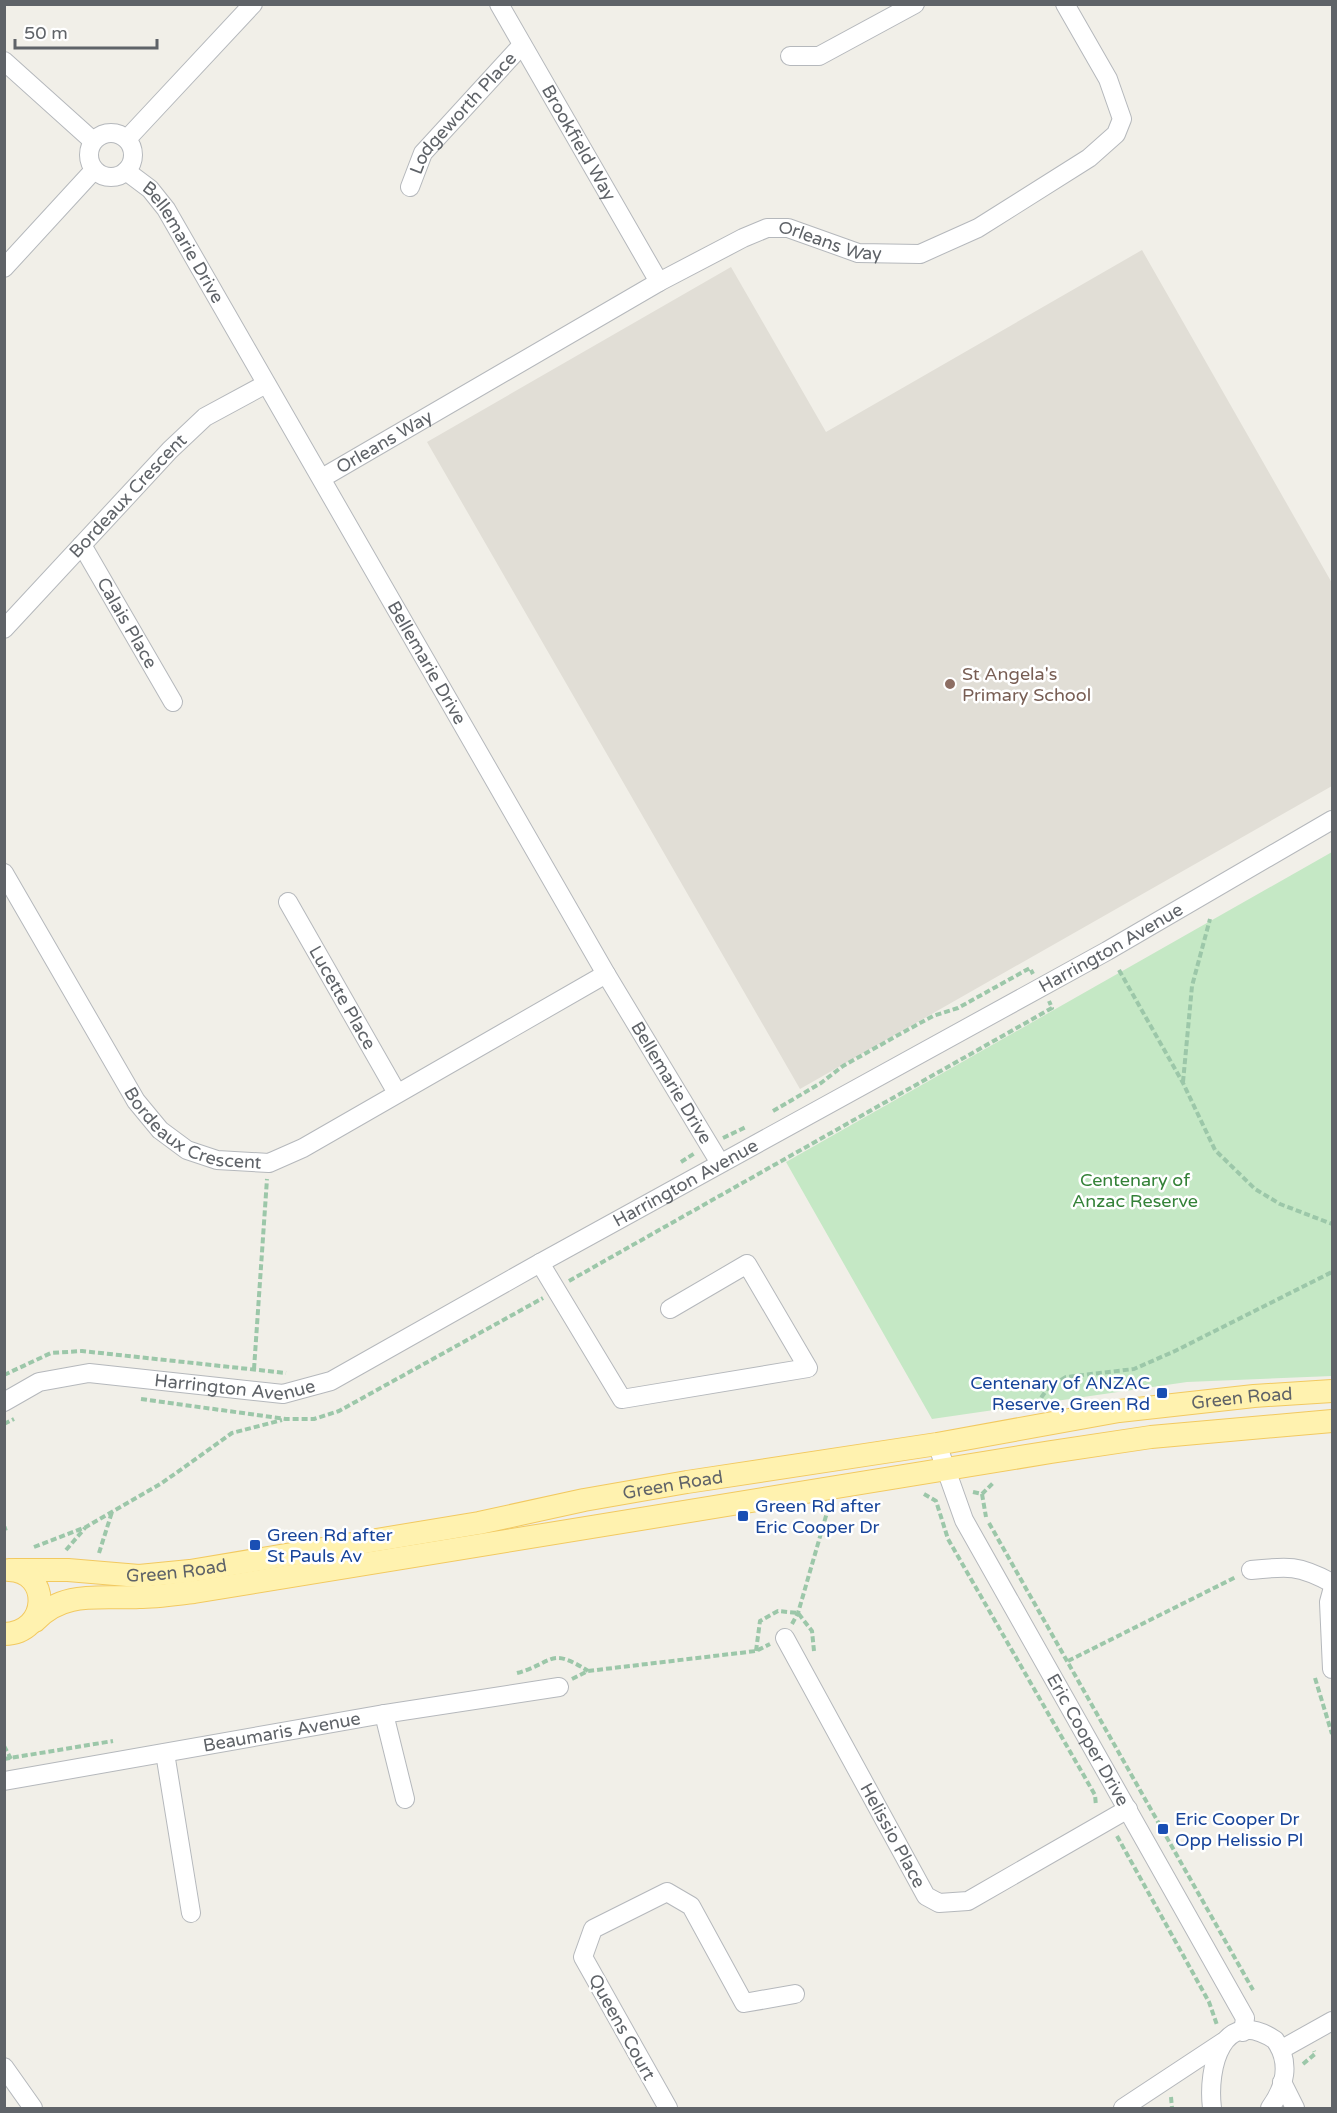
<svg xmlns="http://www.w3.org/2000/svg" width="1337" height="2113" viewBox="0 0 1337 2113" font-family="'Varela Round',sans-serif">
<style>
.education{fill:#e1ded6}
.green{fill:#c5e8c5}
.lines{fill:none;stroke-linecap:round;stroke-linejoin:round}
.minor-casing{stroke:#b5b8bc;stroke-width:20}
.major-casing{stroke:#f2c960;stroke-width:24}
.path{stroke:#9cc7a9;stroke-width:4;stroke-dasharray:6 3;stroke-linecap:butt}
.minor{stroke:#fff;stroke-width:18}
.major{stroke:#fff2af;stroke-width:22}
.education-dot{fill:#8d6e63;stroke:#fff;stroke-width:2}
.transit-dot{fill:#1a4fb4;stroke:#fff;stroke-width:2}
.labels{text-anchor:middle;stroke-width:5;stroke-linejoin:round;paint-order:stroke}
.street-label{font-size:18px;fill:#5f6368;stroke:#fff}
.education-label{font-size:18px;fill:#785e54;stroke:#fff;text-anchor:start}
.park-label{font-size:18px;fill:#348238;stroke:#fff}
.transit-label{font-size:18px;fill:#164399;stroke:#fff;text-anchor:start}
</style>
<rect width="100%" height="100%" fill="#f1efe8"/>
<polygon class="education" points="1142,250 1332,583 1332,786 800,1089 427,442 731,267 826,432"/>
<polygon class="green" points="1332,852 1332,1376 1187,1382 932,1419 786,1162"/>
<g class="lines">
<defs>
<g id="minor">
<path id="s1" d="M499 4 659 282"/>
<polyline points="790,56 819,56 915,4"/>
<polyline points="4,61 93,141"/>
<circle cx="111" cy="155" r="22"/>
<polyline points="127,139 253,4"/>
<path id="s2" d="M126 171 150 189 166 209 606 974 720 1163"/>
<path id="s3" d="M410 187 423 153 522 45"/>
<polyline points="4,268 94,170"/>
<path id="s4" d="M322 478 659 282 743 238 767 228H788L858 253 920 254 978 228 1089 158 1116 134 1122 119 1108 79 1065 4"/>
<path id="s5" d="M82 545 173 702"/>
<path id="s6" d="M4 629 170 450 205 417 266 384"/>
<path id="s7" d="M4 873 136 1101 160 1130 187 1150 217 1160 269 1163 303 1148 606 974"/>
<path id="s8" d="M288 902 397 1093"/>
<polyline points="540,1263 622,1399 808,1368 747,1264 670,1309"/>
<path id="s9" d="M4 1402 39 1382 89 1373 283 1394 331 1381 540 1263 1107 951 1332 820"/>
<path id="s10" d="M937 1444 964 1520 1245 2018 1243 2032"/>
<path d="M1251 1570C1288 1566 1299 1565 1332 1583"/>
<polyline points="1332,1591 1329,1602 1332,1669"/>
<path id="s11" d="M785 1638 926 1896 939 1903 968 1901 1128 1809"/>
<polyline points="384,1714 405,1799"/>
<polyline points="165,1753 191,1913"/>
<path id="s12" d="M4 1781 384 1714 559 1687"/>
<polyline points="1282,2049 1332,2021"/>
<polyline points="4,2067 33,2108"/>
<polyline points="1282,2082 1295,2108"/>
<polyline points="668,2108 583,1957 593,1929 667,1892 691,1906 744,2003 795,1994"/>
<polyline points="1123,2108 1223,2042"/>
<path d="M1212 2108C1207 2068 1222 2005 1275 2040 1291 2062 1285 2087 1270 2108"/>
</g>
<g id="major">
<path id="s13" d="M15 1570H68L139 1576 190 1571 479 1523 584 1500 687 1482 937 1444 1119 1411 1254 1396 1332 1391"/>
<path d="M35 1621C63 1590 100 1599 139 1597 157 1597 176 1594 194 1592L1051 1452 1151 1437 1332 1421"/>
<path d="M4 1634C50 1633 51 1571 9 1570"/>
</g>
</defs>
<use href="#minor" class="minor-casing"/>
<use href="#major" class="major-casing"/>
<g class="path">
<polyline points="1119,970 1183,1083 1215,1150 1255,1189 1280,1204 1332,1224"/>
<polyline points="1183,1082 1192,986 1210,919"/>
<polyline points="773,1111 821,1083 843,1066 900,1034 933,1016 958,1008 1030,968 1033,974"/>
<polyline points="723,1138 746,1127"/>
<polyline points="681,1162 695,1153"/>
<polyline points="569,1281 1052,1008 1049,1001"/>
<polyline points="254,1369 267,1179"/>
<polyline points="4,1375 51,1353 82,1351 286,1373"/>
<polyline points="141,1399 286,1419 314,1419 339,1411 543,1298"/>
<polyline points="1036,1405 1048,1388 1066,1377 1134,1369 1175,1351 1332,1272"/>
<polyline points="4,1424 14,1419"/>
<polyline points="973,1492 982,1494 993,1483"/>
<polyline points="924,1494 936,1501 948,1539 1095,1795 1096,1806"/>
<polyline points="982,1494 986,1517"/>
<polyline points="989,1523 1253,1990"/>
<polyline points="4,1529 7,1528"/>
<polyline points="34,1547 86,1527 162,1483 232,1433 282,1420"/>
<polyline points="66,1550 85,1528"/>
<polyline points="99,1553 112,1512"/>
<polyline points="792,1624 798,1613 828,1509"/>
<polyline points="756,1651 760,1621 778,1611 798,1613 812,1631 814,1651"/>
<polyline points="1068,1661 1236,1577"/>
<path d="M517 1673C554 1663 549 1646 588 1671"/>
<polyline points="1315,1678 1332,1734"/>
<polyline points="572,1679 588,1671 756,1651 770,1644"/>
<polyline points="4,1746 11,1759"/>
<polyline points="4,1759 113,1741"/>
<polyline points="1117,1836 1209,2002 1217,2025"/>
<polyline points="1303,2064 1315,2054 1314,2051"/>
<polyline points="1171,2097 1172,2108"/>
</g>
<use href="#minor" class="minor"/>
<use href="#major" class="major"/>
</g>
<circle class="education-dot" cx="950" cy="684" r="6"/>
<g class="transit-dot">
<rect x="1156" y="1387" width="12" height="12" rx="3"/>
<rect x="737" y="1510" width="12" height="12" rx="3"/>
<rect x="249" y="1539" width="12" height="12" rx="3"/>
<rect x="1157" y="1823" width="12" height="12" rx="3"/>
</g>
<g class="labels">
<g class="street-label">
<text dy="6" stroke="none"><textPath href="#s3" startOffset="92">Lodgeworth Place</textPath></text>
<text dy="6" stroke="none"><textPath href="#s1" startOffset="160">Brookfield Way</textPath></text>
<text dy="6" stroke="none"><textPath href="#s4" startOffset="576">Orleans Way</textPath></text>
<text dy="6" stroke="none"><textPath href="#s2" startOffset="93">Bellemarie Drive</textPath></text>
<text dy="6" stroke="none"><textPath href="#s4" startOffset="72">Orleans Way</textPath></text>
<text dy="6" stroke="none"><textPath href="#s6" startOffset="182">Bordeaux Crescent</textPath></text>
<text dy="6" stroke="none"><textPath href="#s5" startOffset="90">Calais Place</textPath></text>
<text dy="6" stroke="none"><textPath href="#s2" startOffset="579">Bellemarie Drive</textPath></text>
<text dy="6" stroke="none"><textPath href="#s9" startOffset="1228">Harrington Avenue</textPath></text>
<text dy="6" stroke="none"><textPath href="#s8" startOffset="110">Lucette Place</textPath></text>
<text dy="6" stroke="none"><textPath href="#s2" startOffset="1065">Bellemarie Drive</textPath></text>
<text dy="6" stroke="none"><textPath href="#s7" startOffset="330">Bordeaux Crescent</textPath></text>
<text dy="6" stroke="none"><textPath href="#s9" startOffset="742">Harrington Avenue</textPath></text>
<text dy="6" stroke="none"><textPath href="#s9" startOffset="238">Harrington Avenue</textPath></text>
<text dy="6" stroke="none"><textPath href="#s13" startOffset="1242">Green Road</textPath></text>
<text dy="6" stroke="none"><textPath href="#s13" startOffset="666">Green Road</textPath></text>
<text dy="6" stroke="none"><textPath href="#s13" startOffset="162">Green Road</textPath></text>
<text dy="6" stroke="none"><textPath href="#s12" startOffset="282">Beaumaris Avenue</textPath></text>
<text dy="6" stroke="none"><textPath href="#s10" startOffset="333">Eric Cooper Drive</textPath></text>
<text dy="6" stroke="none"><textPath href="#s11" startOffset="225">Helissio Place</textPath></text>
<text transform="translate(622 2027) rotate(61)" y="6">Queens Court</text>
</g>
<g class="education-label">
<text x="962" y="680">St Angela's<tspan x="962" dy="21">Primary School</tspan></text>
</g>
<g class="park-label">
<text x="1135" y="1186">Centenary of<tspan x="1135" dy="21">Anzac Reserve</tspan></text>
</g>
<g class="transit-label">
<text x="1150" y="1389" text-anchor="end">Centenary of ANZAC<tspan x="1150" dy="21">Reserve, Green Rd</tspan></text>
<text x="755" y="1512">Green Rd after<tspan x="755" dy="21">Eric Cooper Dr</tspan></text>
<text x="267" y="1541">Green Rd after<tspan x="267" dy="21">St Pauls Av</tspan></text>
<text x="1175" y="1825">Eric Cooper Dr<tspan x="1175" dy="21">Opp Helissio Pl</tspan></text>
</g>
</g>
<rect width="1337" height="2113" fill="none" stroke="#5f6368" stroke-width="12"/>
<path d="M15 39v9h142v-9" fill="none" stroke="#5f6368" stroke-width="3"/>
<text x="24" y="39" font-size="18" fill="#5f6368" stroke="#ffffff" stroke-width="4.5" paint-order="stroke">50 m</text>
</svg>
